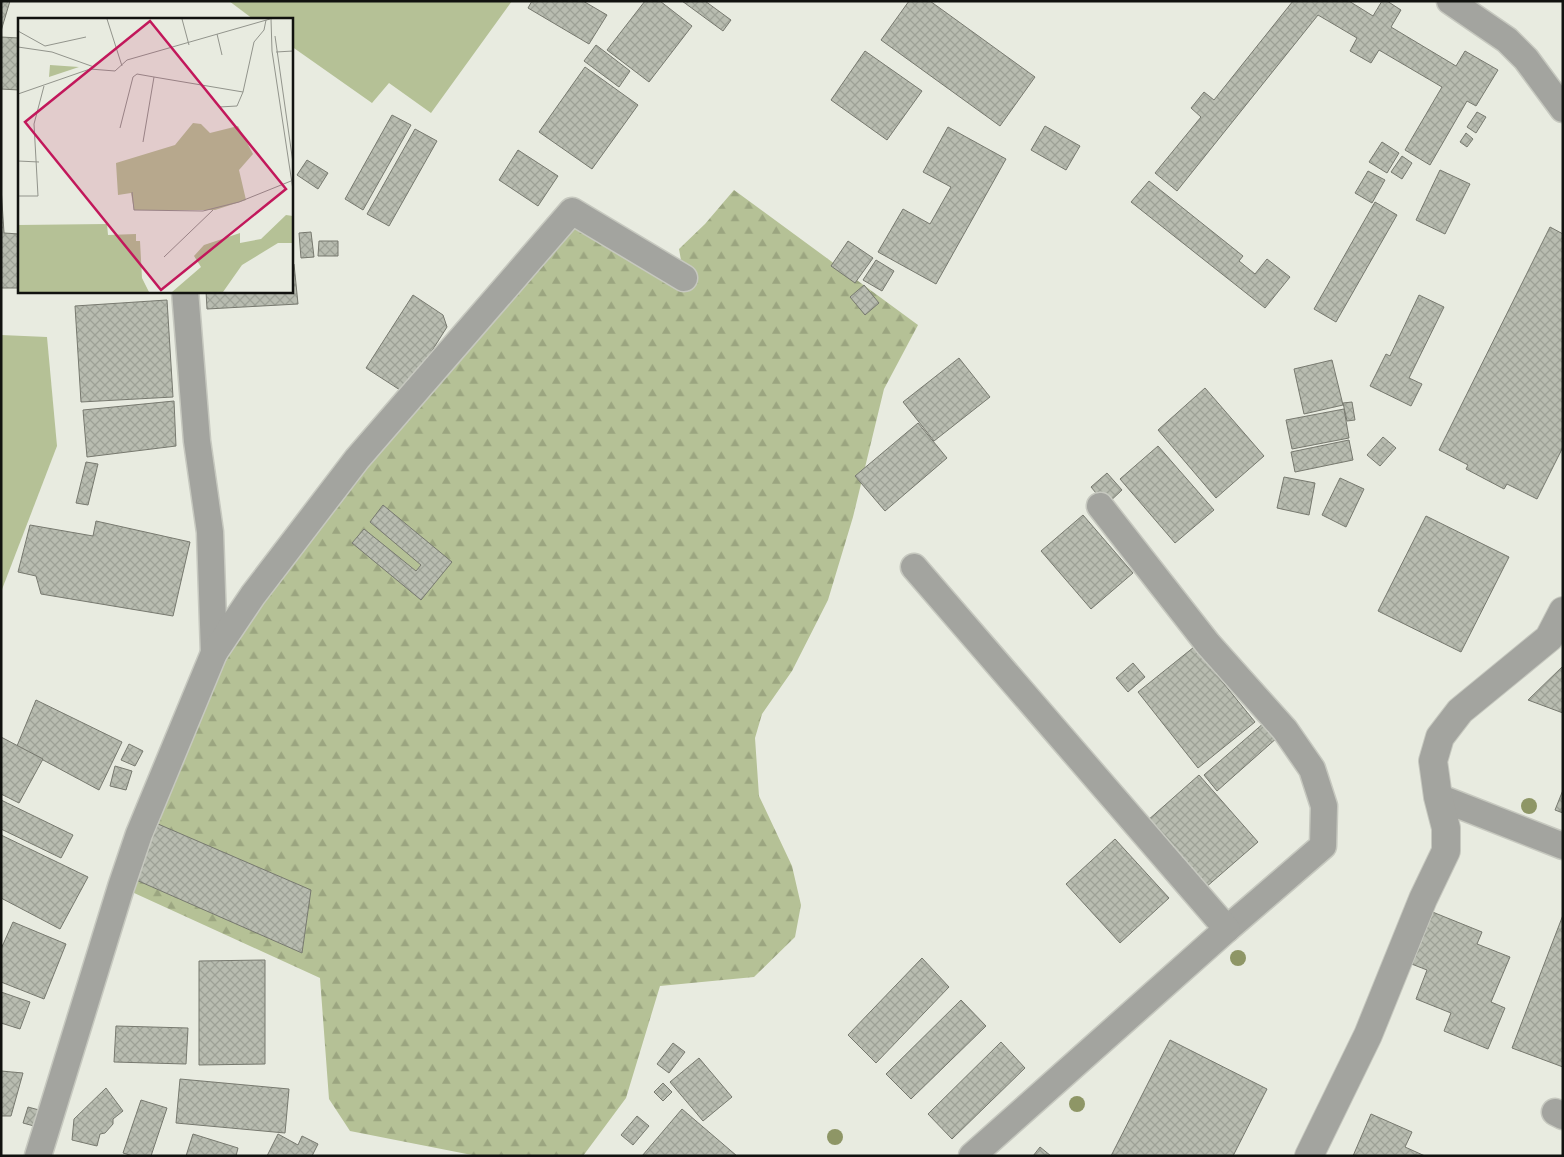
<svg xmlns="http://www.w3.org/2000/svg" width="1564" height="1157" viewBox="0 0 1564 1157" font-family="Barlow,sans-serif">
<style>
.green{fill:#b5c196}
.forest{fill:url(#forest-firs)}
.building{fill:url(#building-cross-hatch);stroke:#77796f}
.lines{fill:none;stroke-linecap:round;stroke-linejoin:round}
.minor-casing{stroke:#c6c8bf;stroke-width:29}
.tertiary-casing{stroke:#c6c8bf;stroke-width:30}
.minor{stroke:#a3a49f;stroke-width:26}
.tertiary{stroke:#a3a49f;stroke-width:28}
.tree{fill:#8e9666}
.inset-road{fill:none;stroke:#92948c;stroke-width:1}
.view{fill:#c2185b;fill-opacity:0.15;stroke:#c2185b;stroke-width:2.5}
.inset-edge{fill:none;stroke:#11120f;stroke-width:2.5}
</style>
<defs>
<pattern id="forest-firs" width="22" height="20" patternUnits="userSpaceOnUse" patternTransform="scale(1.25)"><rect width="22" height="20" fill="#b5c196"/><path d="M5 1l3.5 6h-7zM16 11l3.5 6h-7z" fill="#9ba580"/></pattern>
<pattern id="building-cross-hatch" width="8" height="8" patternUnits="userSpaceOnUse" patternTransform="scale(1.25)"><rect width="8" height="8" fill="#b8bcb0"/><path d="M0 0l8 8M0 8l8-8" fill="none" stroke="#9da196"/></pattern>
</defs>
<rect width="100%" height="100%" fill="#e8ebe0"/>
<g class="green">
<polygon points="229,1 512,1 431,113 389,83 372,103 291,46 291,19 253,19"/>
<polygon points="1,335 47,337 57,446 1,592"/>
</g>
<polygon class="forest" points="734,190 918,325 884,389 853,517 828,600 792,671 762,714 755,738 759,796 792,866 801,905 795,937 754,977 660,986 626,1098 583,1156 477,1156 350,1131 329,1099 320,978 121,887 206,668 572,211 684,277 679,249 705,224"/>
<g class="building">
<polygon points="1,1 10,1 1,31"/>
<polygon points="532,1 583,1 607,15 589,44 528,8"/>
<polygon points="645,1 660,1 692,26 649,82 607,50"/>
<polygon points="682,1 705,1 731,20 723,31"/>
<polygon points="909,1 930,1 1035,77 1000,126 881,40"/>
<polygon points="1293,1 1349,1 1373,16 1382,1 1387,1 1401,10 1391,27 1456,66 1465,51 1498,70 1476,106 1467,101 1430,165 1405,150 1442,87 1379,50 1371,63 1350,51 1357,38 1318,15 1177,191 1155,173 1201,117 1191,108 1204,92 1214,100"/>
<polygon points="1,37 19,38 19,90 1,89"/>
<polygon points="596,45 630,71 619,87 584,61"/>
<polygon points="865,51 922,91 887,140 831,100"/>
<polygon points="585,67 638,105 592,169 539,132"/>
<polygon points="1477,112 1486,117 1476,133 1467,127"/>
<polygon points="392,115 411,125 363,210 345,199"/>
<polygon points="1045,126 1080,146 1066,170 1031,150"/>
<polygon points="948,127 1006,159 936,284 878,252 903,209 930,224 951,187 923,172"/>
<polygon points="415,129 437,141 389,226 367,214"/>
<polygon points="1466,133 1473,139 1467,147 1460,142"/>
<polygon points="1382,142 1399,153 1387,173 1369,162"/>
<polygon points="518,150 558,176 538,206 499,180"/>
<polygon points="1402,156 1412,163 1402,179 1391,172"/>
<polygon points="307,160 328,173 318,189 297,175"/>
<polygon points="1440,170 1470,184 1445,234 1416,220"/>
<polygon points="1368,171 1385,180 1372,203 1355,193"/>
<polygon points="1149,181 1243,256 1239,261 1255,274 1267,259 1290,277 1265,308 1131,202"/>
<polygon points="1,187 4,233 19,234 19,288 1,288"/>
<polygon points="1375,202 1397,215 1336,322 1314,309"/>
<polygon points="1550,227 1563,234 1563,447 1537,499 1507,484 1504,489 1466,469 1468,465 1439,450"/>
<polygon points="311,232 314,257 301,258 299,233"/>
<polygon points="319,241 338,241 338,256 318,256"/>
<polygon points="848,241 873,258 855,283 831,266"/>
<polygon points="876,260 894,271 882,291 863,280"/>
<polygon points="291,264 294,264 298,304 207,309 206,291 291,291"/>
<polygon points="864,285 879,303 865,315 850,297"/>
<polygon points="413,295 443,315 447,327 409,387 400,390 366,368"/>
<polygon points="1419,295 1444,307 1409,378 1422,384 1411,406 1370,386 1386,354 1390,356"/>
<polygon points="167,300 173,397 81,402 75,306"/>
<polygon points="959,358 990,397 934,441 903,402"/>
<polygon points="1332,360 1343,405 1304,414 1294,369"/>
<polygon points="1205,388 1264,456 1216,498 1158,430"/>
<polygon points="174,401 176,446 87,457 83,410"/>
<polygon points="1352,402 1355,420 1347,421 1343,403"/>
<polygon points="1344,409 1349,438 1292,449 1286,420"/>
<polygon points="918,423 947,458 885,511 855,476"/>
<polygon points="1383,437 1396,448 1380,466 1367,455"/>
<polygon points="1349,440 1353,460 1295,472 1291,452"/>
<polygon points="1158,446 1214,510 1175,543 1120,479"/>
<polygon points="86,462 98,464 88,505 76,503"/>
<polygon points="1107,473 1122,490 1106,505 1091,487"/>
<polygon points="1284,477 1315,483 1309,515 1277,508"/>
<polygon points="1340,478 1364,489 1346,527 1322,515"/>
<polygon points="383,505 452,562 421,600 352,543 364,529 416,571 421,565 370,522"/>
<polygon points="1083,515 1133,573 1091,609 1041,551"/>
<polygon points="1426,516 1509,557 1461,652 1378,611"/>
<polygon points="96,521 190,542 173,616 41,594 36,576 18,572 30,525 93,536"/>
<polygon points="1194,647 1255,722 1198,768 1138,692"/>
<polygon points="1133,663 1145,677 1128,692 1116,678"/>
<polygon points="1562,667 1563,713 1528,700"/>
<polygon points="36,700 122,742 99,790 17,746"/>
<polygon points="1265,722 1278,737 1217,791 1204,775"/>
<polygon points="1,737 43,759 19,803 1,794"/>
<polygon points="129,744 143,751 135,766 121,760"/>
<polygon points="115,766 132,771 126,790 110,786"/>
<polygon points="1199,775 1258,842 1205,888 1147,821"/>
<polygon points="1563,790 1563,813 1555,810"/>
<polygon points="1,800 73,835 61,858 1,829"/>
<polygon points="158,824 311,890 302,953 134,879"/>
<polygon points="1,835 88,877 60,929 1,898"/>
<polygon points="1115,839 1169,898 1120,943 1066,884"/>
<polygon points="1430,911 1482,932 1477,944 1510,957 1491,1002 1505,1008 1488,1049 1444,1031 1451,1013 1416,999 1427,970 1409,963"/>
<polygon points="1563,915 1563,1067 1512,1048"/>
<polygon points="13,922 66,944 44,999 1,982 1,949"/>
<polygon points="922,958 949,987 876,1063 848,1035"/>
<polygon points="265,960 265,1064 199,1065 199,961"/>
<polygon points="1,992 30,1002 20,1029 1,1023"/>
<polygon points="961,1000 986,1026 911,1099 886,1074"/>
<polygon points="116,1026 188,1028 186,1064 114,1062"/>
<polygon points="1170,1040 1267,1089 1233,1156 1111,1156"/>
<polygon points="1001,1042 1025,1068 952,1139 928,1114"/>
<polygon points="673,1043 685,1052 669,1073 657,1064"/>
<polygon points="699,1058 732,1097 703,1121 670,1082"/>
<polygon points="1,1071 23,1073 11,1116 1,1116"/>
<polygon points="180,1079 289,1089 285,1133 176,1123"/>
<polygon points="663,1083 672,1092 663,1101 654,1092"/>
<polygon points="106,1088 123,1111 113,1119 113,1124 105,1133 100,1134 97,1146 72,1140 74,1119"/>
<polygon points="141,1100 167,1108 151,1156 133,1156 123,1153"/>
<polygon points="28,1107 39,1110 34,1126 23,1123"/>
<polygon points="682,1109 737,1156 642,1156"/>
<polygon points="1371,1114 1412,1132 1405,1147 1425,1156 1353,1156"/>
<polygon points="637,1116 649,1126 633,1145 621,1135"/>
<polygon points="193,1134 238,1148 236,1156 186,1156"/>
<polygon points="278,1134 298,1145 302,1136 318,1144 312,1156 267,1156"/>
<polygon points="1040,1147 1051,1156 1033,1156"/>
</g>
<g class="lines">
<defs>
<g id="minor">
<polyline points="1450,1 1507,40 1526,59 1563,109"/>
<polyline points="185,291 197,441 210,532 214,653"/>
<polyline points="1100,506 1208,644 1285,730 1312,769 1324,806 1323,846 1227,929"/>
<polyline points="914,567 1227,929 972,1156"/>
<polyline points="1438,797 1563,846"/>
<polyline points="1555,1112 1563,1116"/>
<polyline points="38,1156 121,887 139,834 214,653 253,595 357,459 572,211 684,278"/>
</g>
<polyline id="tertiary" points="1309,1156 1368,1035 1423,899 1446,851 1446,828 1438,797 1433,761 1440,737 1460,711 1549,638 1563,611"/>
</defs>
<use href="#minor" class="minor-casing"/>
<use href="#tertiary" class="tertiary-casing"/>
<use href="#minor" class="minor"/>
<use href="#tertiary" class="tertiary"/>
</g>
<g class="tree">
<circle cx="1529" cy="806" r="8"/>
<circle cx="1238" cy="958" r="8"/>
<circle cx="1077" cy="1104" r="8"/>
<circle cx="835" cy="1137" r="8"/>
</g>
<g transform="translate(18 18)">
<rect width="275" height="275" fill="#e8ebe0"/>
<path d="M268 197 275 198V225H260L224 247 205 274H154L183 249 176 238 186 227 222 215V225L243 221ZM89 206 90 217 118 216V223H122L124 260 131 274H0V207Z" fill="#b5c196"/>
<path d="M175 105 183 106 192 115 220 108 235 136 221 152 228 182 197 192H116L113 175 100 177 98 145 157 127Z" fill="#b5c196"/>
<path d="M32 47 61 49 31 59Z" fill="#b5c196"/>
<path class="inset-road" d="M89 1 104 48M164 1 171 27M253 1 254 33 275 172M0 13 27 28 68 19M199 16 204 37M257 18 275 145M0 29 34 34 76 49M258 34 275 33M0 76 72 51 97 53 109 42 252 1M201 89 219 88 225 74M102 110 115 59 119 56 136 59M125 124 136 59 225 74 236 24 246 12 248 2M0 143 21 144M114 174 116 192 185 193 221 184 273 163M0 178H20L16 106 26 68M146 239 195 192"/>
<path class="view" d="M132 3 268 171 143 272 7 104Z"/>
<rect width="275" height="275" class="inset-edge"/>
</g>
<rect width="1564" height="1157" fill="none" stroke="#11120f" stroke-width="5"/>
</svg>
